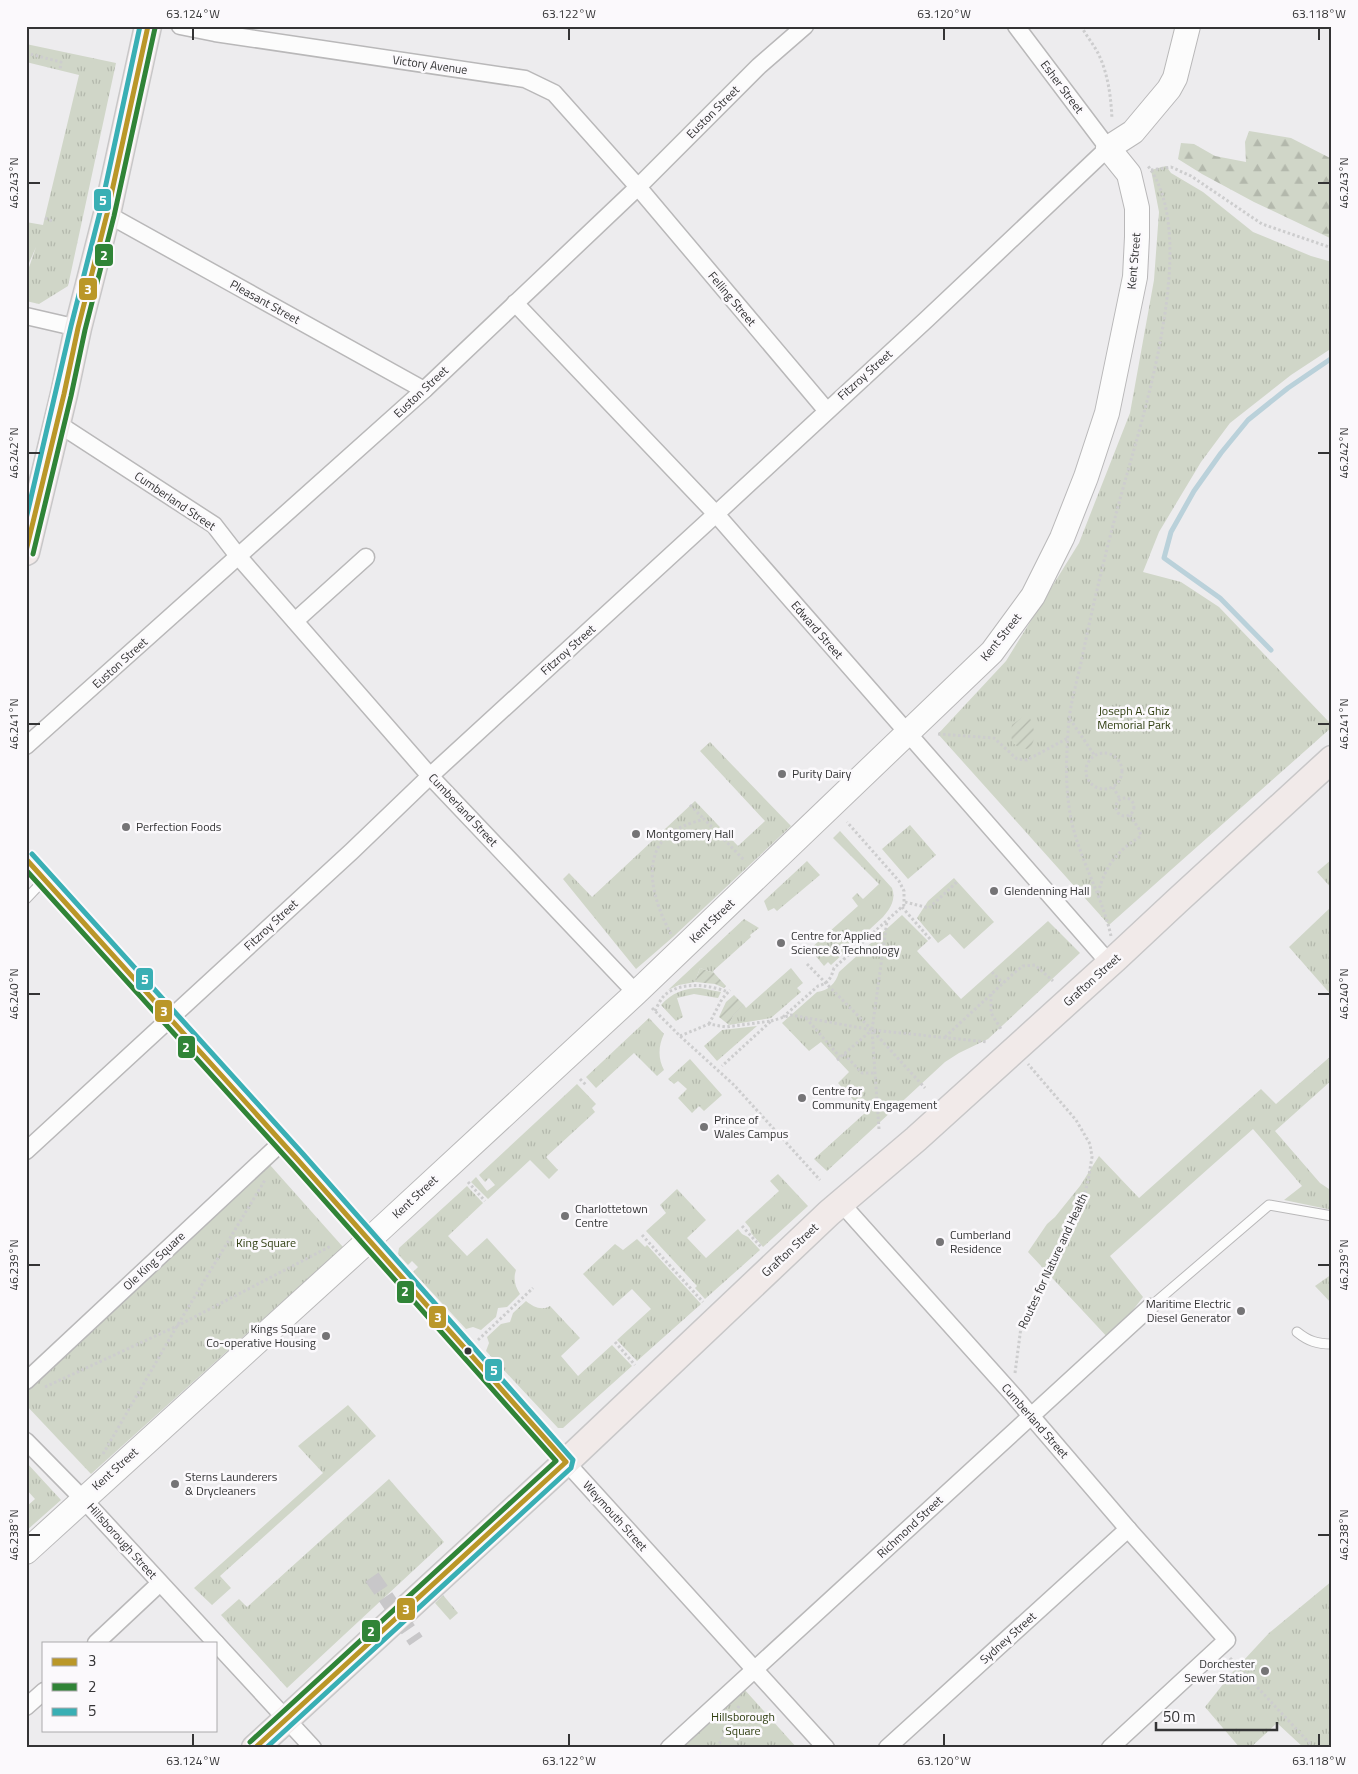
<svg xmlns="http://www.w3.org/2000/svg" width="1358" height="1774" viewBox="0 0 1358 1774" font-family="'Titillium Web',sans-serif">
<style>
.grass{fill:url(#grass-tufts)}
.forest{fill:url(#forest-firs)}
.garden{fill:url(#garden-furrows)}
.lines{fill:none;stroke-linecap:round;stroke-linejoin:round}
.stream{stroke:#bad1da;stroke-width:5}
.street-tunnel{stroke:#c8c7c9;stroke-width:16;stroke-dasharray:16 8;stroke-linecap:butt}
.lane-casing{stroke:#b9b8b9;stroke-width:11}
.street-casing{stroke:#b9b8b9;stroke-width:19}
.secondary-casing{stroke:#b9b8b9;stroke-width:26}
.primary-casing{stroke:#c8c7c8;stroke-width:29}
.path{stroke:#cdcdce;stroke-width:3;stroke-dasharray:2.5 2.5;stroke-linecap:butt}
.lane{stroke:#fcfcfc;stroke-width:9}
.street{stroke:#fcfcfc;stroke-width:16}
.secondary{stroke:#fcfcfc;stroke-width:24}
.primary{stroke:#f1eae9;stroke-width:26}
.bus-1-casing{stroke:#fbf9fc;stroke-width:9}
.bus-2-casing{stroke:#fbf9fc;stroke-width:9}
.bus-3-casing{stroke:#fbf9fc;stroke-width:9}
.bus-1{stroke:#ba9728;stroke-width:5}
.bus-2{stroke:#308437;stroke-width:5}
.bus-3{stroke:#39afb4;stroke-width:5}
.ticks{fill:none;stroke:#343435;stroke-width:2}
.poi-dot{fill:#757476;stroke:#fbf9fc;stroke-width:2}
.bus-dot{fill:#343435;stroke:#fbf9fc;stroke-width:2}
.labels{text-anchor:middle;stroke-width:5;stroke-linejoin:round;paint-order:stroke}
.street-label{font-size:12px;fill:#343435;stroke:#fbf9fc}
.park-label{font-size:12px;fill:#2f3e10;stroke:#fbf9fc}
.poi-label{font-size:12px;fill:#343435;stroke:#fbf9fc;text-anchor:start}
.line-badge{stroke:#fbf9fc;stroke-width:2}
.badge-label{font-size:14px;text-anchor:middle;font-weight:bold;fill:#fff}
.neatline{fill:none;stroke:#343435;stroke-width:2}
.ticks-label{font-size:12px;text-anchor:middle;fill:#343435}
</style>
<defs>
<pattern id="grass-tufts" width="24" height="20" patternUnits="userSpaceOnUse" patternTransform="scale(1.25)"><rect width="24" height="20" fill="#d0d6c8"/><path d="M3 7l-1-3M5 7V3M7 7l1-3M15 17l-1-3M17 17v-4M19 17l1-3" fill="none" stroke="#b3b8ac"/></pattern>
<pattern id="forest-firs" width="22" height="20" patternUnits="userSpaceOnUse" patternTransform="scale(1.25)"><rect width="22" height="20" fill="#d0d6c8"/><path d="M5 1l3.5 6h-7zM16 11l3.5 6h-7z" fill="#b3b8ac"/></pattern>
<pattern id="garden-furrows" width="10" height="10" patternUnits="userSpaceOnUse" patternTransform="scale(1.25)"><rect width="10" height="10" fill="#d0d6c8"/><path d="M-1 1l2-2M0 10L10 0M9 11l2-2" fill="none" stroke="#b3b8ac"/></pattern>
</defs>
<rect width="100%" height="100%" fill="#edecee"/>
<g class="grass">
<polygon points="26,44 116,63 68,286 39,304 26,301 26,276 36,247 29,263 26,258 26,222 43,225 79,75 26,62"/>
<polygon points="1166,166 1171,173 1203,192 1253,232 1311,256 1332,262 1332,348 1291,375 1230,423 1201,462 1159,532 1143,572 1181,582 1219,607 1329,722 1332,727 1109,925 938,734 1006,661 1079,543 1130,413 1154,280 1159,212 1151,170"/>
<polygon points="710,742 791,826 673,937 636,969 563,879 569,873 592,897 695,801 738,846 765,821 700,751"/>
<polygon points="910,825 936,855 908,879 882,849"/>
<path d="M840 831 892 888C896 899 891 908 883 917L831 965 828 962 824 966 810 949 858 906 852 898 857 893 863 899 879 884 833 838Z"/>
<polygon points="1332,859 1332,889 1317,872"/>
<polygon points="807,861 820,875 777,911 774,908 768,911 764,901"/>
<polygon points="954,878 994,922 964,949 950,934 938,943 917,918 928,901"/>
<polygon points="1332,906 1332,996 1289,947"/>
<path d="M902 915 928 941 917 951 961 999 1048 921 1080 953 988 1039 959 1053 945 1062 827 1171 814 1159 865 1113 838 1083 849 1072 821 1042 809 1051 782 1023 817 992C828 991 836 983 839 972Z"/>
<polygon points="744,919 759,928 750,935 751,937 713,971 714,973 700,968 695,982 679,985 668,990"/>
<polygon points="791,968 803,983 797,988 801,992 771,1018 729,1025 733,1016 744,1005 746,1008"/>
<path d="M700 988 721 992 718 998 694 994 677 998 683 1017 676 1021 661 1005C672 993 684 988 700 988Z"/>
<path d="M649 1018 664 1034C658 1046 658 1059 664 1070L657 1076 634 1053 596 1088 586 1077Z"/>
<polygon points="757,1026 717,1061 704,1046 722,1030"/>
<polygon points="1332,1055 1332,1080 1275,1131 1320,1183 1332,1191 1332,1210 1284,1200 1302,1186 1253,1129 1110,1256 1143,1297 1110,1340 1028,1252 1047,1224 1055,1217 1080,1186 1099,1156 1139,1198 1261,1089 1276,1104"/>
<polygon points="690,1059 722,1095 704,1111 699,1106 692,1113 678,1098 687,1089 678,1081 674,1084 668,1079"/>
<polygon points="577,1084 596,1104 592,1108 595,1112 546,1157 558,1170 549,1179 530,1160 488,1199 471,1182 476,1177 487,1191 495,1185 489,1178 485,1182 479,1175"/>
<polygon points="270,1165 343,1247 91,1474 26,1405 26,1392"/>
<polygon points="778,1174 808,1206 763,1247 751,1233 750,1228 745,1222 779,1191 770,1181"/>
<path d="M467 1186 483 1203 448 1236 467 1256 487 1238 516 1270C513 1279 515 1286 520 1294L507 1307 498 1308 496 1317 481 1330 473 1327 466 1329 413 1272 418 1267 412 1261 408 1265 398 1254 399 1248Z"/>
<polygon points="677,1189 706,1220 687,1238 706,1258 738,1229 742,1234 748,1237 760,1250 705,1299 695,1288 697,1286 646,1231 666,1213 660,1205"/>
<polygon points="637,1239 645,1247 647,1245 701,1304 637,1361 617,1340 651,1309 632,1289 613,1306 583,1274 615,1244 623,1250"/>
<polygon points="1332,1274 1332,1304 1315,1286"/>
<path d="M526 1301C533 1307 542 1311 550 1306L580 1338 561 1356 578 1376 612 1345 632 1366 563 1428H558L486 1351 489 1343 487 1337 501 1324 510 1322 513 1313Z"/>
<polygon points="348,1405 376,1436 220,1576 231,1588 212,1605 194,1588 323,1473 298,1446"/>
<polygon points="26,1462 61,1500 26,1531 26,1507 35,1499 26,1489"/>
<polygon points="389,1479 444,1542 287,1688 221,1615 239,1599 247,1607"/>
<polygon points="1332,1581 1332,1748 1304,1748 1277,1723 1250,1748 1240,1748 1205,1707 1231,1674 1269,1633"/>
<polygon points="443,1595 458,1613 450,1620 435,1603"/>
<polygon points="744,1689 797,1748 680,1748"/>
</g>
<polygon class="forest" points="1249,131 1291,138 1332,159 1332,239 1254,202 1202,174 1178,159 1181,143 1194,144 1215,156 1246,162 1245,142"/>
<g class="garden">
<path d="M1024 716 1030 718C1035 730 1036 738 1030 749 1013 749 1009 741 1012 725Z"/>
<polygon points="700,968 714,973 726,986 724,988 715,984 695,982"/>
<polygon points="734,995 744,1005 733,1016 729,1025 719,1017 726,1002"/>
</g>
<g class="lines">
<polyline class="stream" points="1271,650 1220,598 1164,558 1171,532 1194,491 1221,453 1248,420 1288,388 1332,358"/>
<polyline class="street-tunnel" points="372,1577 416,1641"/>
<defs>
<g id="lane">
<polyline points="26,899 45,879"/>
<polyline points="1150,1307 1269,1205 1332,1216"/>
<path d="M1297 1332C1308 1341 1317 1344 1332 1344"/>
</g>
<g id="street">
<polyline points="180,26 215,33 525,79 554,93 638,187 827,411"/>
<polyline points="107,214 424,390"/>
<polyline points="515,303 716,514 1110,964"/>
<polyline points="26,316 78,328"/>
<polyline points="57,423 214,525 238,556 430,776 636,993"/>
<polyline points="295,621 366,557"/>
<polyline points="26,746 424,390 638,187 759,66 805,26"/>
<polyline points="26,859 169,1018 295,1154 566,1462 826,1748"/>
<polyline points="26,1151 352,851 430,776 716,514 927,319 1108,148 1016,26"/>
<polyline points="841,1203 1014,1396 1128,1529 1227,1640 1110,1748"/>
<polyline points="26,1381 282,1142"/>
<polyline points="26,1441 83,1499 216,1643"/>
<polyline points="96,1643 160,1583"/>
<polyline points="216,1643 313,1748"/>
<polyline points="26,1707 44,1691"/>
<polyline points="669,1748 1150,1307"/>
<polyline points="887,1748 1128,1529"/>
</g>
<polyline id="secondary" points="26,1552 370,1239 636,993 992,652 1033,596 1062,538 1086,477 1107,413 1135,277 1137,237 1137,208 1129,174 1108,148 1133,132 1169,89 1175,78 1188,26"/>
<g id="primary">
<polyline points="26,552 64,394 78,328 107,214 148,26"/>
<polyline points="255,1748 566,1462 829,1213 916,1139 1116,958 1177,901 1332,759"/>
</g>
</defs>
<use href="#lane" class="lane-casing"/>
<use href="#street" class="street-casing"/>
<use href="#secondary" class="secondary-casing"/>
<use href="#primary" class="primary-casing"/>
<g class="path">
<path d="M1081 26C1086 35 1093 44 1098 53 1108 73 1111 97 1112 119"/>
<polyline points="26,53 61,62 60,70"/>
<polyline points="1151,170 1171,167 1191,176 1262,224 1332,248"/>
<polyline points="45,218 52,221"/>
<polyline points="1070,719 1095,756"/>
<polyline points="938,734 994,738 1017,759 1027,760 1068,738"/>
<circle cx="1104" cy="771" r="18"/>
<polyline points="1113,787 1120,799"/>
<circle cx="1125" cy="807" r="9"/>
<polyline points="690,805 704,819"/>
<path d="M1098 893C1106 865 1116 852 1141 836L1139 829 1129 814"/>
<polyline points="905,902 929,908 957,882"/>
<polyline points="902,907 930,939"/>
<path d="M671 934C655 905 638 856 672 832 681 826 694 822 704 819L745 861"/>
<path d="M1111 936C1103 900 1084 867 1074 831 1064 795 1066 757 1069 720 1071 700 1078 678 1082 658 1093 604 1106 551 1120 499 1142 419 1202 237 1148 166"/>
<polyline points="807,964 872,1030 925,1088"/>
<polyline points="992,972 1003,983"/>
<polyline points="991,994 991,1013 1001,1029"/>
<polyline points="652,1008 680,1036 734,1085 820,1180"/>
<path d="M655 1011C658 1005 661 998 666 994 683 981 710 985 728 992"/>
<path d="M783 1017 818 986C829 983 831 978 834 968L904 905V891L899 881 847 822"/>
<polyline points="806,1018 840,1057"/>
<polyline points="771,1021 791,1015 872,1030 987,1042"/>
<polyline points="709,1024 722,999 730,990"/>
<polyline points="680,1036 709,1024 726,1027 771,1021 722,1066"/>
<polyline points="945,1037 1014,973 1023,966 1035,965 1053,981"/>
<polyline points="844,1054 862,1073 875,1073"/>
<polyline points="837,1060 872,1030"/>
<polyline points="580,1079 586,1085"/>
<polyline points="879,1129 872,1030 887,921"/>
<polyline points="468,1182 485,1201"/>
<polyline points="742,1226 762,1248"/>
<polyline points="642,1235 703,1302"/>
<polyline points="478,1340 533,1288"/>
<polyline points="615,1342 635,1365"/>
<polyline points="1015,1373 1021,1327 1082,1204 1088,1181 1092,1157 1090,1144 1076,1120 1028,1064"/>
<polyline points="45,1387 177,1326 331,1246"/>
<polyline points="103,1454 177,1326 265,1180"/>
<polyline points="1230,1658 1314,1748"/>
<polyline points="717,1748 739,1706"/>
</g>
<use href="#lane" class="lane"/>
<use href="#street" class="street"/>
<use href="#secondary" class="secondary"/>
<use href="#primary" class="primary"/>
<defs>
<g id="bus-1">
<polyline points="26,551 64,394 78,328 107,214 148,26"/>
<polyline points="26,859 297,1159 566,1462 255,1748"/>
</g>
<g id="bus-2">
<polyline points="33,554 71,396 85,330 114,216 155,28"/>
<polyline points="26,870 292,1164 556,1461 250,1742"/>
</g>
<g id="bus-3">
<polyline points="26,519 71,326 100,212 140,26"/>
<polyline points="32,854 303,1154 573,1460 571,1468 266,1748"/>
</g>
</defs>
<use href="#bus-1" class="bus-1-casing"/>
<use href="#bus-2" class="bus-2-casing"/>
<use href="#bus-3" class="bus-3-casing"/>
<use href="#bus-1" class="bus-1"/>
<use href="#bus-2" class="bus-2"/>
<use href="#bus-3" class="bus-3"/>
</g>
<path class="ticks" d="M193 28V40M569 28V40M944 28V40M1319 28V40M28 183H40M1318 183H1330M28 453H40M1318 453H1330M28 724H40M1318 724H1330M28 994H40M1318 994H1330M28 1265H40M1318 1265H1330M28 1535H40M1318 1535H1330M193 1734V1746M569 1734V1746M944 1734V1746M1319 1734V1746"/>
<g class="poi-dot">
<circle cx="782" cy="774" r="5"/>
<circle cx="126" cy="827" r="5"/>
<circle cx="636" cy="834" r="5"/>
<circle cx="994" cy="891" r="5"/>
<circle cx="781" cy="943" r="5"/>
<circle cx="802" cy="1098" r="5"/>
<circle cx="704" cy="1127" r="5"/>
<circle cx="565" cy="1216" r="5"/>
<circle cx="940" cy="1242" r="5"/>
<circle cx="1241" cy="1311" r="5"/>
<circle cx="326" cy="1336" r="5"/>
<circle cx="175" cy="1484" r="5"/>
<circle cx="1265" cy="1671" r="5"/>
</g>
<circle class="bus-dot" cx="468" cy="1351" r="4.5"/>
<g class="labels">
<g class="street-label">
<text transform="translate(430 65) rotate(8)" y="4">Victory Avenue</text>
<text transform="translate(1062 87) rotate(53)" y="4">Esher Street</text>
<text transform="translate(713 112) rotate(-45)" y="4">Euston Street</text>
<text transform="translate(1134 261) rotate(-85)" y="4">Kent Street</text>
<text transform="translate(732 299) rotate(50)" y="4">Felling Street</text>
<text transform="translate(265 302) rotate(29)" y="4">Pleasant Street</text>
<text transform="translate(865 375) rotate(-42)" y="4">Fitzroy Street</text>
<text transform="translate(421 392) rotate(-43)" y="4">Euston Street</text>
<text transform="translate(175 501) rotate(34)" y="4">Cumberland Street</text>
<text transform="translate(817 630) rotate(49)" y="4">Edward Street</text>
<text transform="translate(1001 637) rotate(-51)" y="4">Kent Street</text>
<text transform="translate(568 650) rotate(-42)" y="4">Fitzroy Street</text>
<text transform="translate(120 663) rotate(-42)" y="4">Euston Street</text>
<text transform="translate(463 810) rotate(47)" y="4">Cumberland Street</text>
<text transform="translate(712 921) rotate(-44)" y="4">Kent Street</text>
<text transform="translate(271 925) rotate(-43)" y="4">Fitzroy Street</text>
<text transform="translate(1092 980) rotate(-42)" y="4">Grafton Street</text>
<text transform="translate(415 1197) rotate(-43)" y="4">Kent Street</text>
<text transform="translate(790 1250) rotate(-43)" y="4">Grafton Street</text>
<text transform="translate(154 1261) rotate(-43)" y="4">Ole King Square</text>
<text transform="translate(1053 1261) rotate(-65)" y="4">Routes for Nature and Health</text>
<text transform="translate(1035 1421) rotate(49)" y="4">Cumberland Street</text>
<text transform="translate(115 1469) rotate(-42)" y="4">Kent Street</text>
<text transform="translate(615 1516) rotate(48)" y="4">Weymouth Street</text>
<text transform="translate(910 1527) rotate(-43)" y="4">Richmond Street</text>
<text transform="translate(122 1541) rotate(48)" y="4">Hillsborough Street</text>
<text transform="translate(1008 1638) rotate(-42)" y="4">Sydney Street</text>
</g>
<g class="park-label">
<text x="1134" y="715">Joseph A. Ghiz<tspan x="1134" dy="14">Memorial Park</tspan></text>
<text x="266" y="1247">King Square</text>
<text x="743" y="1721">Hillsborough<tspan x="743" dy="14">Square</tspan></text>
</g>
<g class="poi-label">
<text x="792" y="778">Purity Dairy</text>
<text x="136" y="831">Perfection Foods</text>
<text x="646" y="838">Montgomery Hall</text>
<text x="1004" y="895">Glendenning Hall</text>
<text x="791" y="940">Centre for Applied<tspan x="791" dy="14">Science &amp; Technology</tspan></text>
<text x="812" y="1095">Centre for<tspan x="812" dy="14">Community Engagement</tspan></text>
<text x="714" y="1124">Prince of<tspan x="714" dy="14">Wales Campus</tspan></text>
<text x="575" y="1213">Charlottetown<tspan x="575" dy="14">Centre</tspan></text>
<text x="950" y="1239">Cumberland<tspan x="950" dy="14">Residence</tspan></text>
<text x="1231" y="1308" text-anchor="end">Maritime Electric<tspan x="1231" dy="14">Diesel Generator</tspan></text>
<text x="316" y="1333" text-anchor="end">Kings Square<tspan x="316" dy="14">Co-operative Housing</tspan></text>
<text x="185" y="1481">Sterns Launderers<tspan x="185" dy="14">&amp; Drycleaners</tspan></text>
<text x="1255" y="1668" text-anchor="end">Dorchester<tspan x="1255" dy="14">Sewer Station</tspan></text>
</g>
</g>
<g class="line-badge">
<rect x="93" y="188" width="19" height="24" rx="5" fill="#39afb4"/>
<rect x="94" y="243" width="20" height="24" rx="5" fill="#308437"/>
<rect x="78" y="277" width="20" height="24" rx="5" fill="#ba9728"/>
<rect x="135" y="967" width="19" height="24" rx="5" fill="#39afb4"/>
<rect x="154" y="999" width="19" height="24" rx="5" fill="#ba9728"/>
<rect x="177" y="1035" width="19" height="24" rx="5" fill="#308437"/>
<rect x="396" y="1280" width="19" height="24" rx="5" fill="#308437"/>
<rect x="428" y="1305" width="19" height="24" rx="5" fill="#ba9728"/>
<rect x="484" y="1358" width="19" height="24" rx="5" fill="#39afb4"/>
<rect x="396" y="1597" width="20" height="24" rx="5" fill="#ba9728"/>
<rect x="361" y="1619" width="20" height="24" rx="5" fill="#308437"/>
</g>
<g class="badge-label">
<text x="103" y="205">5</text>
<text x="104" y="260">2</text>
<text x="88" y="294">3</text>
<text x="145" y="984">5</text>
<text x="164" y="1016">3</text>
<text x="186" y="1052">2</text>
<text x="405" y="1296">2</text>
<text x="438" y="1322">3</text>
<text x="494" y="1375">5</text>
<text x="406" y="1614">3</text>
<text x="371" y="1636">2</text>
</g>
<rect width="1358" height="1774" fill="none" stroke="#fbf9fc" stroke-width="55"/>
<rect x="42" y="1642" width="175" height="90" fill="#fbf9fc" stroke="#abaaac"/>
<rect x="52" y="1658" width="25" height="8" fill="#ba9728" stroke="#abaaac"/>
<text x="88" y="1666" font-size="15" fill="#343435">3</text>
<rect x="52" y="1683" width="25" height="8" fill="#308437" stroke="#abaaac"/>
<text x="88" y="1692" font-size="15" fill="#343435">2</text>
<rect x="52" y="1708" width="25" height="8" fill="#39afb4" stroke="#abaaac"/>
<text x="88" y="1716" font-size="15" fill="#343435">5</text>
<path d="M1156 1722v8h121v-8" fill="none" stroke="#343435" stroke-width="2.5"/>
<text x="1163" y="1722" font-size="15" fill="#343435" stroke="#fbf9fc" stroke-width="4" paint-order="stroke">50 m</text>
<rect x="28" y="28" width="1302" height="1718" class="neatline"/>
<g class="ticks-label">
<text x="193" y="18">63.124°W</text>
<text x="569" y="18">63.122°W</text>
<text x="944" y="18">63.120°W</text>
<text x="1319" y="18">63.118°W</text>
<text transform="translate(14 183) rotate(-90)" y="4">46.243°N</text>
<text transform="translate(1344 183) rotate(-90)" y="4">46.243°N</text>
<text transform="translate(14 453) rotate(-90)" y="4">46.242°N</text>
<text transform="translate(1344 453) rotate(-90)" y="4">46.242°N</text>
<text transform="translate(14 724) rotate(-90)" y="4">46.241°N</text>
<text transform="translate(1344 724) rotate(-90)" y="4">46.241°N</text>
<text transform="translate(14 994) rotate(-90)" y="4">46.240°N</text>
<text transform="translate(1344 994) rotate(-90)" y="4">46.240°N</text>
<text transform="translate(14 1265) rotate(-90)" y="4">46.239°N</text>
<text transform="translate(1344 1265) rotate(-90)" y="4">46.239°N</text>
<text transform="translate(14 1535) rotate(-90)" y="4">46.238°N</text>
<text transform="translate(1344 1535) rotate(-90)" y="4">46.238°N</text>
<text x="193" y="1765">63.124°W</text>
<text x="569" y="1765">63.122°W</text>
<text x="944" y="1765">63.120°W</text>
<text x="1319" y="1765">63.118°W</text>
</g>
</svg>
